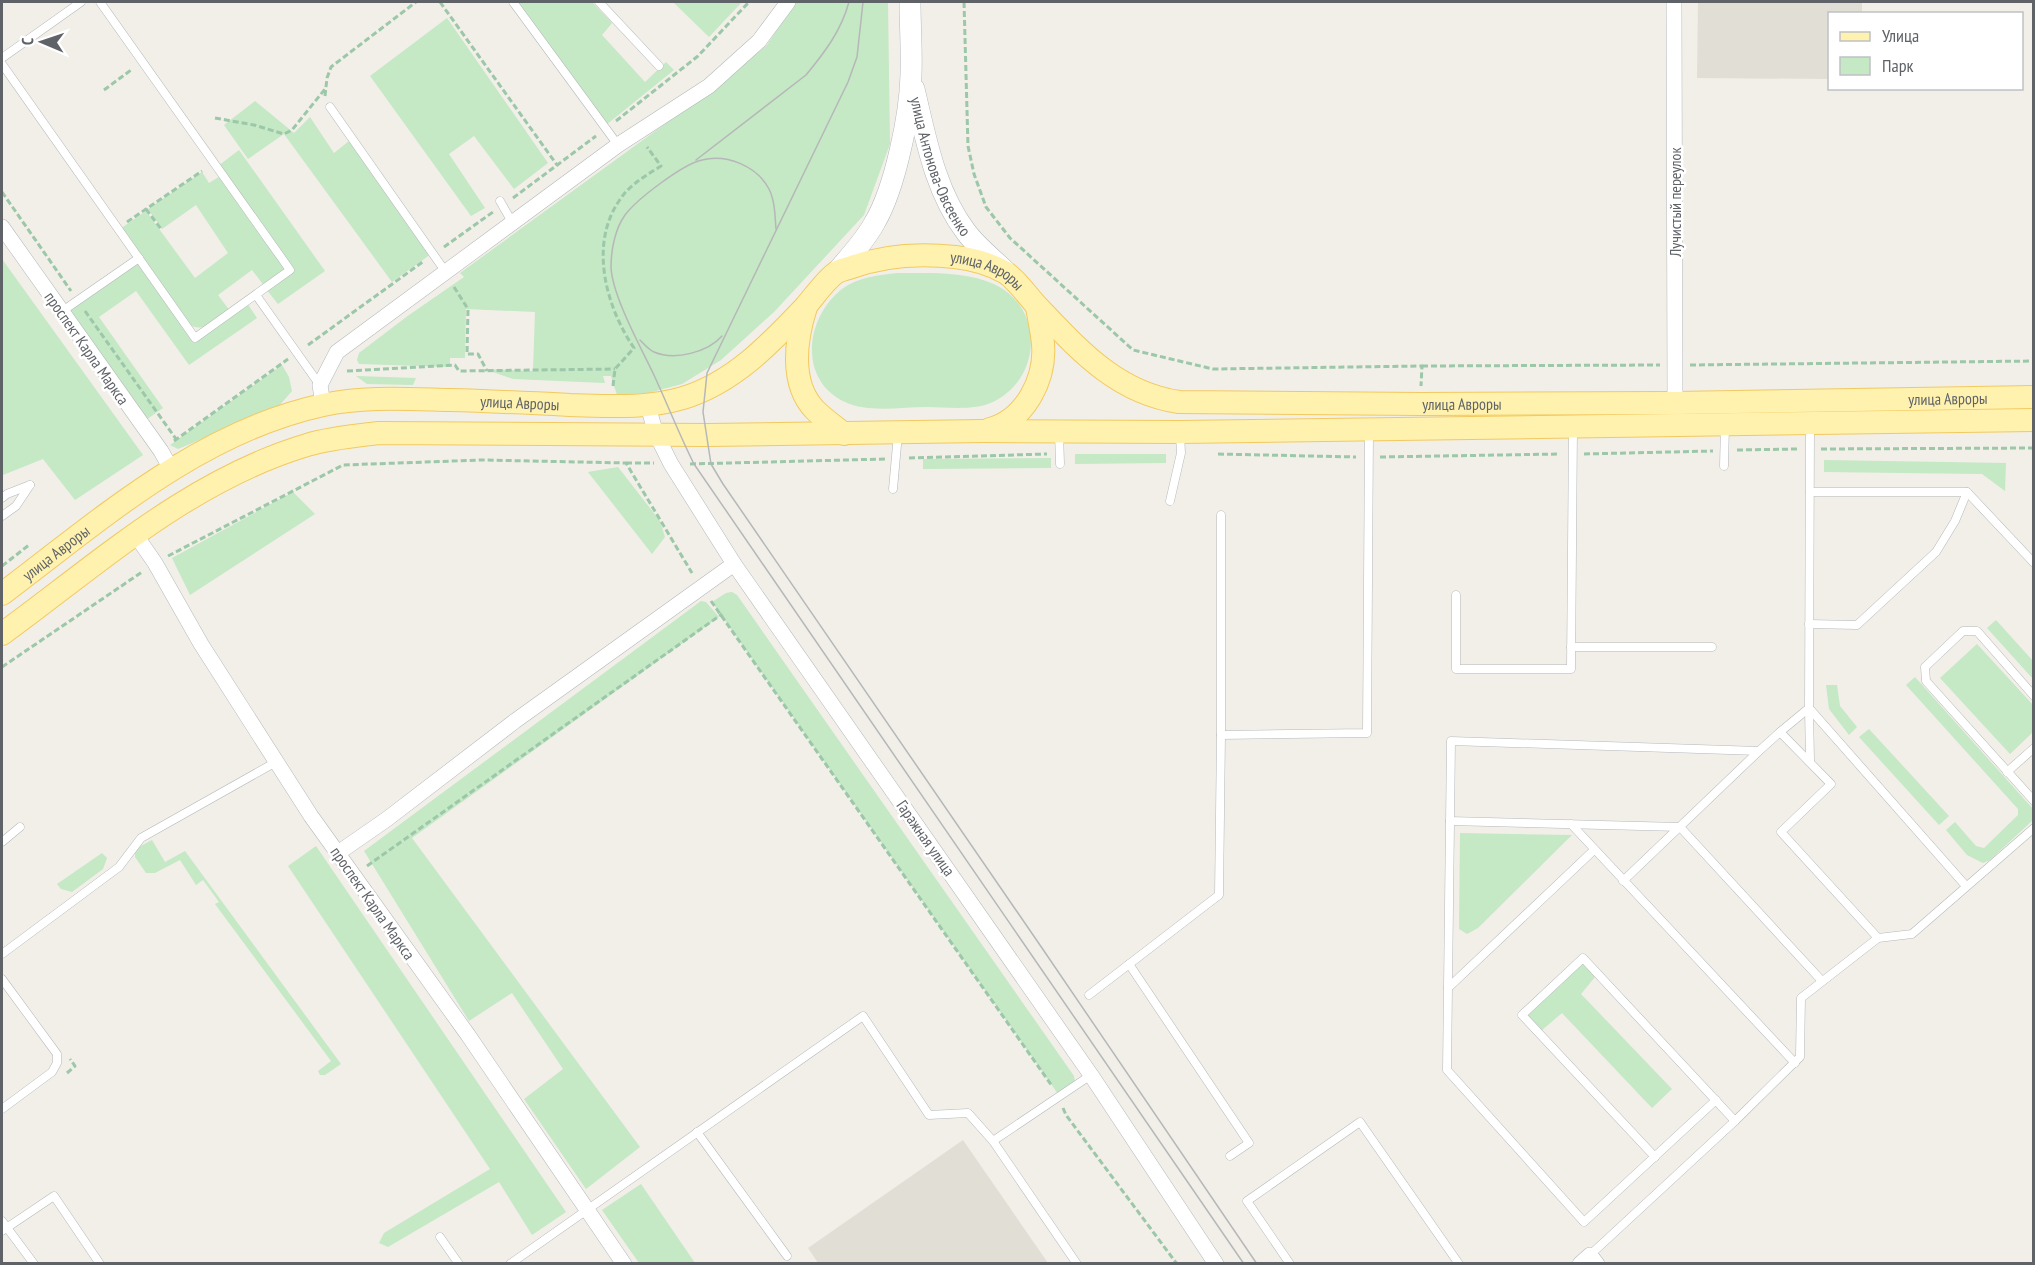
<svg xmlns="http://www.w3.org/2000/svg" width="2035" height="1265" viewBox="0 0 2035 1265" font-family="'PT Sans Narrow',sans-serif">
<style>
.education{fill:#e1ded6}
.green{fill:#c5e8c5}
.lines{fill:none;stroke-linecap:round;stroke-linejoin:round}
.service-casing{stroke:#b5b8bc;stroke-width:9}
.minor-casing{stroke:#b5b8bc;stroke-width:16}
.secondary-casing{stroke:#b6babf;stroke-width:22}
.primary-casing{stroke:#f2c960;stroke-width:24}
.path{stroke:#9cc7a9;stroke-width:3;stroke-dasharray:6 3;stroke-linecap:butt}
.service{stroke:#fff;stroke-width:8}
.minor{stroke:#fff;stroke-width:15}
.secondary{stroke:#fff;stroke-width:21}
.primary{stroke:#fff2af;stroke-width:22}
.tram{stroke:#b6b7b8;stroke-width:1.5}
.labels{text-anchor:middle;stroke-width:5;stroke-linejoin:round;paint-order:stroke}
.street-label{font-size:16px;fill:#5f6368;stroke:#fff}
</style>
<rect width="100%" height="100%" fill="#f1efe8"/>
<g class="education">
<polygon points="1698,2 1862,2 1862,13 1830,14 1829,79 1697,78"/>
<polygon points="963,1140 1048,1263 818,1263 808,1248"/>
</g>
<g class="green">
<polygon points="517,2 592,2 612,23 602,35 645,82 666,62 674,70 606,125"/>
<polygon points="673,2 742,2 709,37"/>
<polygon points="795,2 888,2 890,144 864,215 774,312 721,360 682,384 648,393 617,395 611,376 603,376 605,383 513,379 484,369 533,371 535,312 466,309 465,358 450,358 450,367 359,364 357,360 359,353 409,315 464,277 460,273 720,84 767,45"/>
<polygon points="447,18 548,163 514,189 474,136 449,154 485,208 471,216 370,76"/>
<polygon points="255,101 294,133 310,117 334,153 349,141 431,254 392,282 284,134 248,159 224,125"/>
<polygon points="239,150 325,271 278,304 266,289 292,271 218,166"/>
<path d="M202 172 209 183 222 175 288 270 265 287 252 270 218 295 230 311C216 320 203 335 187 323L120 229 146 211 195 278 228 253 196 205 162 229 148 209Z"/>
<polygon points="2,259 143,455 75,500 43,459 3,475 2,473"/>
<polygon points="138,259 195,339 247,303 257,318 189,365 136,291 99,317 163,408 143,422 65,311"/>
<path d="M898 273C930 273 967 271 996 285 1045 310 1041 379 993 402 974 411 947 407 926 407 901 407 868 413 845 402 798 380 805 318 842 289 858 277 879 275 898 273Z"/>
<polygon points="282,365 289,377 292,391 278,407 178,449 170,445"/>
<polygon points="356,376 416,378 413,385 367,384"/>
<polygon points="1075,454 1166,454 1166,463 1075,464"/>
<polygon points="1051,458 1051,468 923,469 923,459"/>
<polygon points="1824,460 2006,463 2005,491 1982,474 1824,472"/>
<polygon points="618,467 660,521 665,537 652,554 588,472"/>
<polygon points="293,492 315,514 190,595 172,558"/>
<polygon points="732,592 737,595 1074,1076 1075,1082 1058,1094 712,602 726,593"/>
<polygon points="701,601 706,602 719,617 412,838 640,1147 586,1189 524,1099 563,1069 512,993 469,1021 364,851"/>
<polygon points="1996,620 2033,661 2033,679 1987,628"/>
<polygon points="1977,644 2033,705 2033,732 2010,754 1940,678"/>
<polygon points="1915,677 2033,809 2033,820 1990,860 1983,863 1967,855 1946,830 1955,822 1976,846 1984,848 2018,815 2018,809 1906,685"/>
<polygon points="1826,685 1837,685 1840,706 1857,727 1849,735 1829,709"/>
<polygon points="1869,729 1949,816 1939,825 1859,737"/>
<polygon points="1460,833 1572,835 1478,928 1467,934 1459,929"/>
<polygon points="152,840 165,862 185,851 341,1064 325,1075 320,1075 318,1071 331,1061 215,904 219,902 203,880 196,885 180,860 155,873 146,873 135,857 135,849"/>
<polygon points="316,846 566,1212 532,1235 499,1182 388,1247 379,1243 384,1233 490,1169 288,866"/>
<polygon points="102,853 107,858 103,869 72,892 61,889 57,884"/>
<polygon points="1581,963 1585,965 1595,977 1581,994 1672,1089 1652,1108 1562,1013 1542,1030 1528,1017 1527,1014"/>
<polygon points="641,1184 695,1263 639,1263 602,1210"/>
</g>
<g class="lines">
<defs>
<g id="service">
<polyline points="513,2 618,145"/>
<polyline points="599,2 659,66"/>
<polyline points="2,58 81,2"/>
<polyline points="2,64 195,338 290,270 100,2"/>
<polyline points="330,107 445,271"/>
<polyline points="500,201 512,222"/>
<polyline points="256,295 319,384"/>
<polyline points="61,312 139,258"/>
<polyline points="1810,424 1809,708 1966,886"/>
<polyline points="1059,432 1060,464"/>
<polyline points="1724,466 1725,425"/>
<polyline points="893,489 898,434"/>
<polyline points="1810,492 1967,492 2034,563"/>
<polyline points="2,498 7,494 30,485"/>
<polyline points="1170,501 1181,453 1180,434"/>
<polyline points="1221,515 1221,735 1367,733 1369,432"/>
<polyline points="2,516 16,506 30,485"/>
<polyline points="1456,595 1456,669 1571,669 1573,428"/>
<polyline points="1809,624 1857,625 1936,552 1955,521 1967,492"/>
<polyline points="1571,647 1712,647"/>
<polyline points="2034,696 1977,631 1963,631 1925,667 1926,681 2034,801"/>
<polyline points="1809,708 1810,761"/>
<polyline points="1780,732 1809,708"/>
<polyline points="2007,772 2034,748"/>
<polyline points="1450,821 1680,827 1822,981"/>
<polyline points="1571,824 1795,1063"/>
<polyline points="2,842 20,827"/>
<polyline points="1623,881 1759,751"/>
<polyline points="2,954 119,867 141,838 276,762"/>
<polyline points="1129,964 1249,1143 1230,1156"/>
<polyline points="2,979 57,1054 57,1063 52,1072 2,1109"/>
<polyline points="1448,988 1594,850"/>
<polyline points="1089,995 1219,895 1221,735"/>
<polyline points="1716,1100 1584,1222 1447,1070 1451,741 1759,751 1780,732 1831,784 1781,832 1878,938"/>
<polyline points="697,1132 787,1256"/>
<polyline points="993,1141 1077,1264"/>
<polyline points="1655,1157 1522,1015 1583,958 1735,1121"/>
<polyline points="2,1221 34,1264"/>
<polyline points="2,1231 54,1196 100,1264"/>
<polyline points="440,1237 459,1264"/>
<polyline points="1590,1255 1735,1121 1800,1057 1801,998 1878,938 1912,934 2034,828"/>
<polyline points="510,1264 863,1016 929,1115 968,1113 993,1141 1091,1075"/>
<polyline points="1290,1264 1247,1201 1360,1122 1459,1264"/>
</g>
<g id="minor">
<polyline points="1674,2 1675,403"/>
<polyline points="2,227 161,451 171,469"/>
<polyline points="323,405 320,385 337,352 618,145 709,86 759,41 788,2"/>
<polyline points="648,406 656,434 671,464 734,564 1091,1075 1216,1264"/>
<polyline points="135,534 155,563 201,644 311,816 468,1035 624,1264"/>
<polyline points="338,853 387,819 515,721 734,564"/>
<polyline points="1580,1264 1590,1255 1597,1264"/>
</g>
<g id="secondary">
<path id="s1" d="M914 89C926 139 935 191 966 232 977 247 993 259 1005 271"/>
<path d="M836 273C850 256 865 241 875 222 895 188 910 115 911 75 912 51 910 26 910 2"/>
</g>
<g id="primary">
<path d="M806 307C796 338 789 383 815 410 823 418 834 426 844 434"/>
<path d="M990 429C1025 420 1046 379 1043 344 1042 332 1039 319 1037 307"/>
<path id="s2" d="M2 594C100 520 199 432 323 405 363 396 408 399 450 400 490 401 530 403 570 405 609 406 646 409 683 398 733 383 770 344 805 307 814 297 826 279 837 272 841 270 845 269 849 268 884 255 919 253 955 257 972 259 991 264 1006 273 1018 281 1028 297 1038 307 1079 350 1117 393 1179 402L1421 404 1675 403 2034 397"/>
<path d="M2 634C98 564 190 480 307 445 330 438 354 436 379 433L707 435 983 431 1180 432 2034 420"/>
</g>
</defs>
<use href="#service" class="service-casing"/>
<use href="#minor" class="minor-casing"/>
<use href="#secondary" class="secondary-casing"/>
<use href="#primary" class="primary-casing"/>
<g class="path">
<polyline points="440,2 557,165"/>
<polyline points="964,2 968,146 974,174 986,207 1010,238 1133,350 1213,369 1422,366 1421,386"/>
<polyline points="104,90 131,70"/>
<polyline points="325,96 327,78 331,67 416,2"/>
<polyline points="215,118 254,125 284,134 292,130 325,89"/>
<polyline points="616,121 698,56 749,2"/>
<polyline points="2,192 71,291"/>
<polyline points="513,198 596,136"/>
<polyline points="146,209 161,229"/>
<polyline points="127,222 202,171"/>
<polyline points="444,247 493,212"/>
<polyline points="454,287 468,309 467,354 478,354 487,371"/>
<polyline points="85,311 176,439"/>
<polyline points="308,345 424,261"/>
<polyline points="1690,365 2034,361"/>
<polyline points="1422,366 1660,365"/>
<polyline points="347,371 455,365 459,371 615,369"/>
<path d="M613 386 615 369 634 348C606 307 589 245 619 201 629 185 645 176 661 166L647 147"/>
<polyline points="174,441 288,359"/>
<polyline points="1821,449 2034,448"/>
<polyline points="1737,450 1797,449"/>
<polyline points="1218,454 1356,457"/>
<polyline points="1584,454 1713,451"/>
<polyline points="1380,457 1560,454"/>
<polyline points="909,458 1047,454"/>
<polyline points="626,463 654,463"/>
<polyline points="690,464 885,459"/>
<polyline points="168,556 343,465 482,460 626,463 692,573"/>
<polyline points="2,566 29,545"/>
<polyline points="711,601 1052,1086"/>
<polyline points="2,667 142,572"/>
<polyline points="367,866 722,614"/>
<polyline points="67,1073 75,1066 70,1059"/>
<polyline points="1063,1108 1066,1115 1177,1264"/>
</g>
<use href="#service" class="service"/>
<use href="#minor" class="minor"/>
<use href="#secondary" class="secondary"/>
<use href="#primary" class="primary"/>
<g class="tram">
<polyline points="863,2 857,57 848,82 707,373 703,412 711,464 723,484 1042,948 1257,1264"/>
<path d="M696 160 806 75C825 52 841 31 849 2"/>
<path d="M776 229C775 216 775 201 769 189 757 166 727 154 702 160 683 164 637 199 625 215 615 229 611 250 611 267 612 295 640 346 653 373 667 403 679 434 694 464L1244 1264"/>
<path d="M640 340C644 344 649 350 654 352 675 361 708 352 722 336"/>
</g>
</g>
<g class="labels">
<g class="street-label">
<text dy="6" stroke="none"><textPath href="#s1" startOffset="82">улица Антонова-Овсеенко</textPath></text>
<text transform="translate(1675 202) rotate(-90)" y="6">Лучистый переулок</text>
<text dy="6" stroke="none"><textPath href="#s2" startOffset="1094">улица Авроры</textPath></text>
<text transform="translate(87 348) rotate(55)" y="6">проспект Карла Маркса</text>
<text dy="6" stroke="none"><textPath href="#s2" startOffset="2102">улица Авроры</textPath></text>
<text dy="6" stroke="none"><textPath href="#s2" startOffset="573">улица Авроры</textPath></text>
<text dy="6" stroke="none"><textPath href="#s2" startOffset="1616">улица Авроры</textPath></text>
<text dy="6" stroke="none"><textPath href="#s2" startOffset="68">улица Авроры</textPath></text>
<text transform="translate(926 838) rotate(55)" y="6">Гаражная улица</text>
<text transform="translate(373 903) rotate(55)" y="6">проспект Карла Маркса</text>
</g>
</g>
<rect width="2035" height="1265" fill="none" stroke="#5f6368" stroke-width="6"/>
<rect x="1828" y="12" width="195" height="78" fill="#ffffff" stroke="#bfc1c3" stroke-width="1.5"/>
<rect x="1840" y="32" width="30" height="9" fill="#fff2af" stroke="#bfc1c3" stroke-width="1.5"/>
<text x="1882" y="42" font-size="18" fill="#5f6368">Улица</text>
<rect x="1840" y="57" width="30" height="18" fill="#c5e8c5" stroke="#bfc1c3" stroke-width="1.5"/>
<text x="1882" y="72" font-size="18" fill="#5f6368">Парк</text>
<g transform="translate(42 42) rotate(272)" stroke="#ffffff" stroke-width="4.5" paint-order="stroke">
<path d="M0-4.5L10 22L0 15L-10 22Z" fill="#5f6368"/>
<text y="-9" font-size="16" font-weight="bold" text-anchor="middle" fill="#5f6368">С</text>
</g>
</svg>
